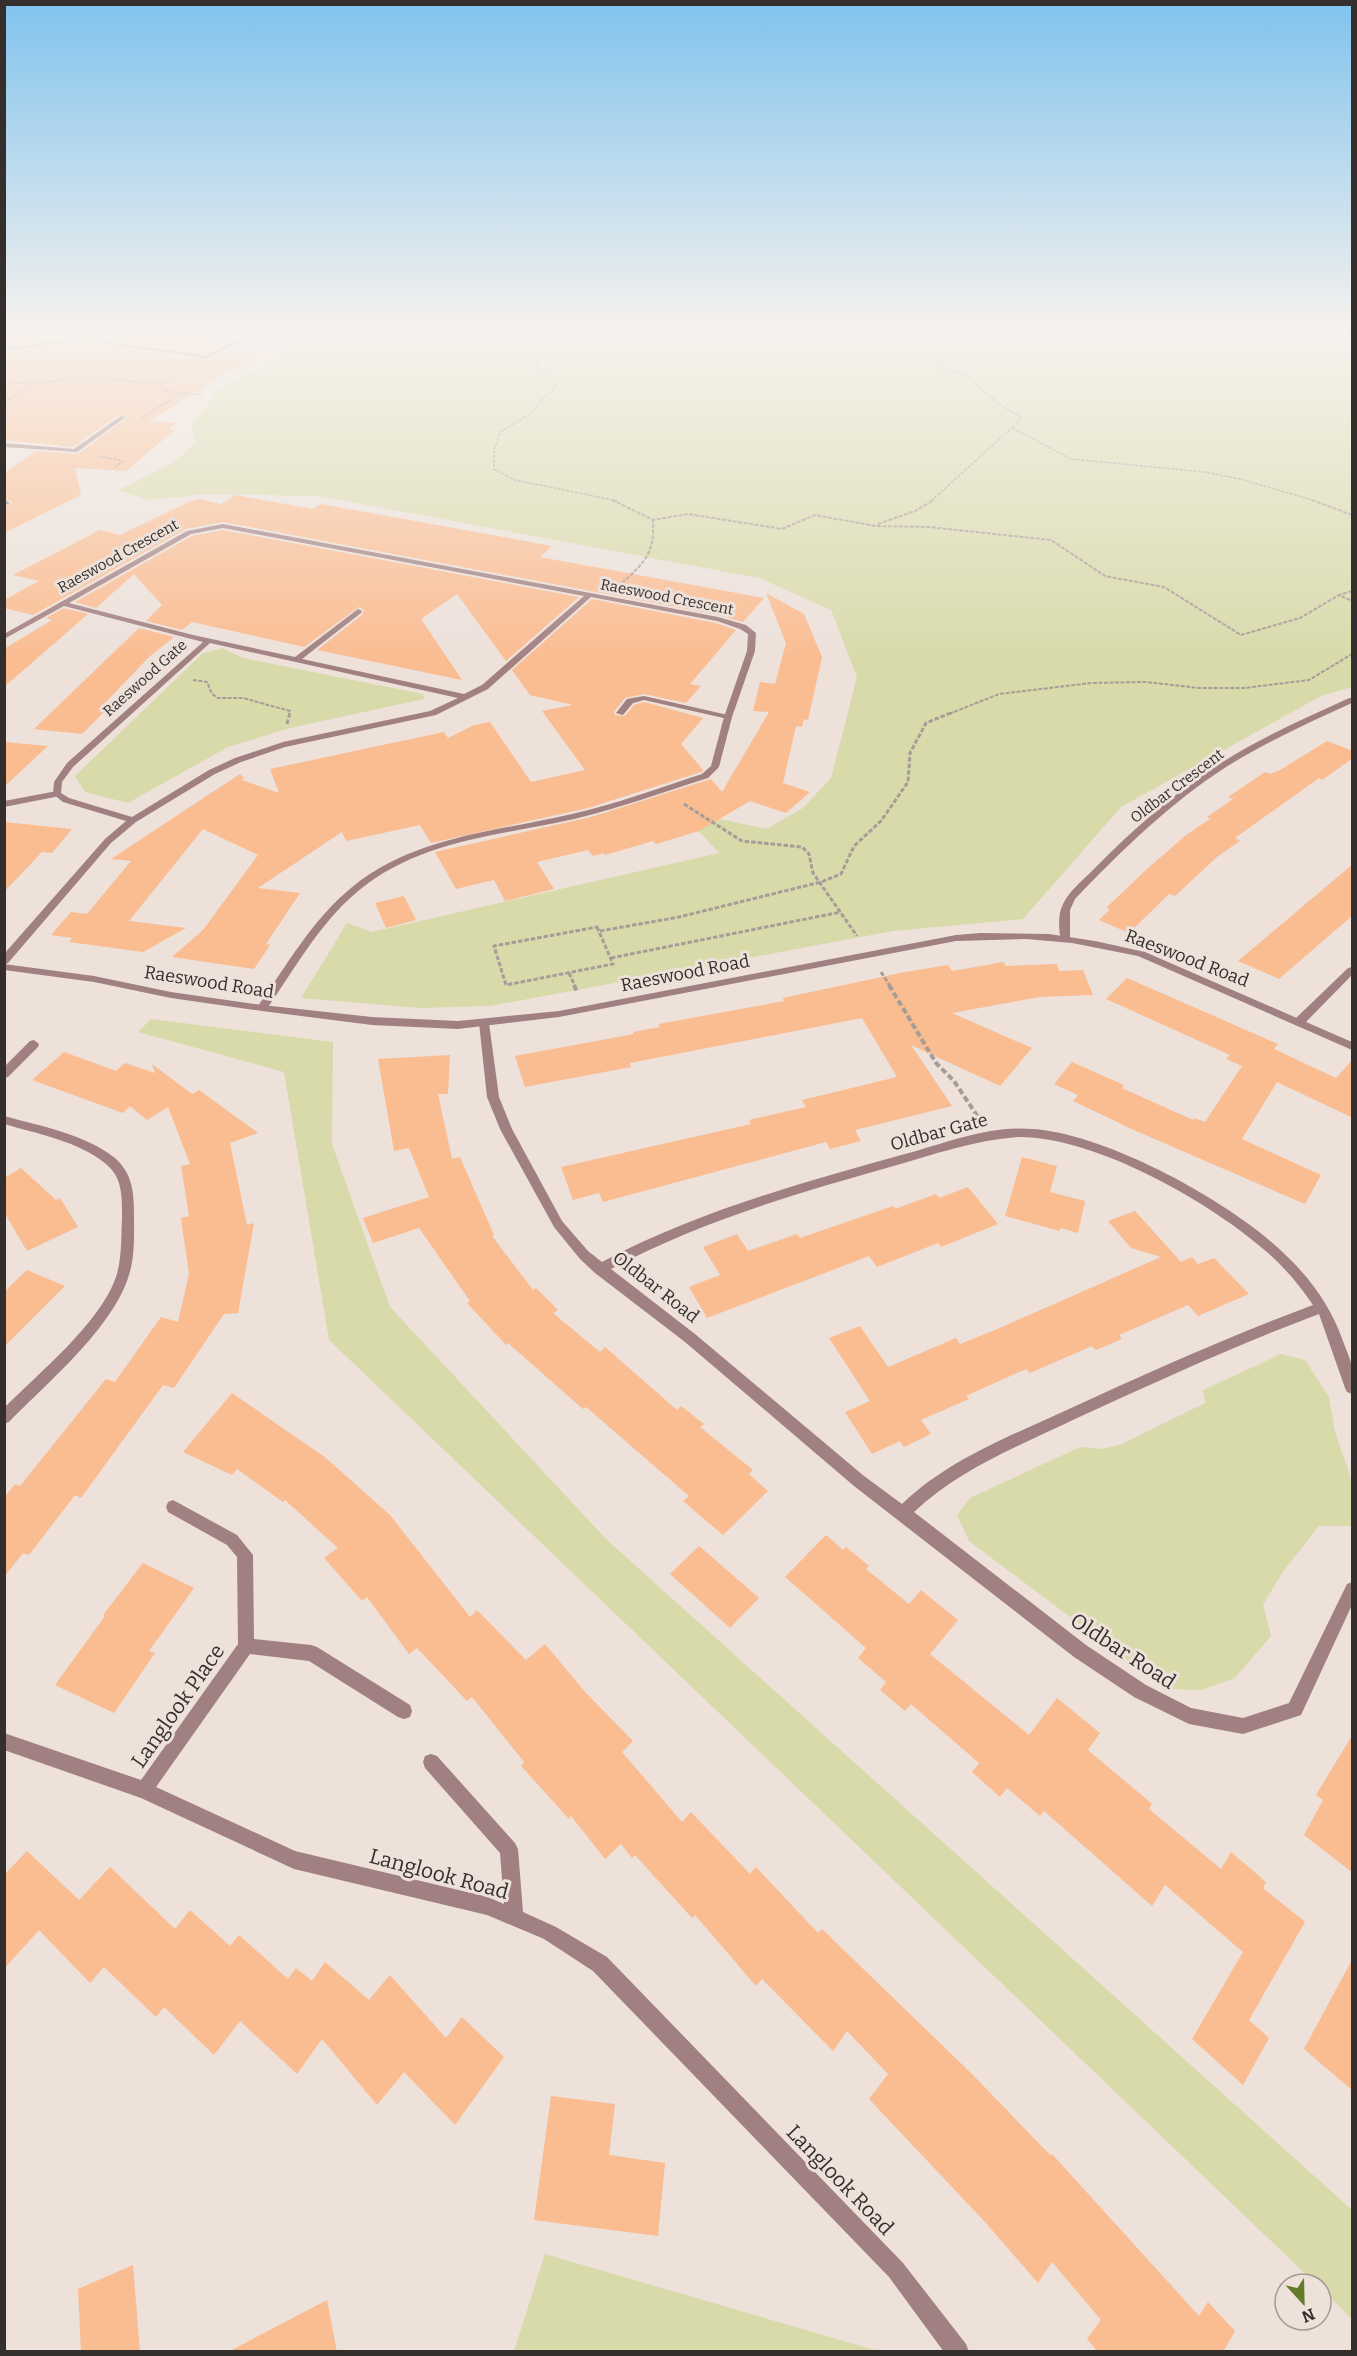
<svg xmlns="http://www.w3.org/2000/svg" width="1357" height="2356" viewBox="0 0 1357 2356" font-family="Bitter,serif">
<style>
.green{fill:#d8daaa}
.building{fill:#fabc91}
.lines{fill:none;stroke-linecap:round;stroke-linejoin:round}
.path-far3{stroke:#a79d98;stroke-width:1.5;stroke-dasharray:3 1.5;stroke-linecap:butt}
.path-far2{stroke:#a79d98;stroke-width:2;stroke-dasharray:4 1.5;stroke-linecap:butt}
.path-far1{stroke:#a79d98;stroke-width:3;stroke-dasharray:4.5 2;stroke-linecap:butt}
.path{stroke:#a79d98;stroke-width:4;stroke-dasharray:6 3;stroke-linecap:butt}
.service{fill:#a18081;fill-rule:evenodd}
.minor{fill:#a18081;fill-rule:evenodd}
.tertiary{fill:#a18081;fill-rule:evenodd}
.labels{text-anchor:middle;stroke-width:6;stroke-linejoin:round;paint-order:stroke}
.far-street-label{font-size:15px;fill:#342f2d;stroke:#ede1da}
.street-label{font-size:18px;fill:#342f2d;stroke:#ede1da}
.near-street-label{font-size:21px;fill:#342f2d;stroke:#ede1da}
</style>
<rect width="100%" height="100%" fill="#ede1da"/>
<g class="green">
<polygon points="317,335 1352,335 1352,687 1321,696 1121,807 1023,919 893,931 490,1006 419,1008 301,998 347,923 372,932 719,853 670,800 716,818 766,829 803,808 831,778 857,677 831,610 759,578 319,496 207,494 149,500 118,490 176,461 195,442 192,423 220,389"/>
<polygon points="223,648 243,658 423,694 424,699 290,728 228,747 128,803 85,792 75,776 203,653"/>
<polygon points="151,1019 333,1042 332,1144 390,1307 607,1540 1352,2210 1352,2319 1321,2288 1321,2284 1316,2284 329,1340 284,1072 138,1032"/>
<polygon points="1281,1354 1305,1360 1329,1397 1335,1432 1352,1481 1351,1526 1319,1526 1282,1573 1263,1605 1271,1636 1235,1678 1202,1690 1166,1689 969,1541 957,1515 970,1498 1080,1447 1103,1449 1122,1444 1205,1403 1203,1390"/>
<polygon points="545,2254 878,2351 514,2351"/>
</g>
<g class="building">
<polygon points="47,335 87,335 4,346 4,338 44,340"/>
<polygon points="114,335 205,335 213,349 207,353 106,339"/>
<polygon points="90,341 93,344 208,361 226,351 265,355 223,375 149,421 176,423 169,429 176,429 126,471 75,468 81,495 4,533 4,508 12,502 4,499 4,473 36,451 78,454 128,417 120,414 73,447 4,440 4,353"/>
<polygon points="235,495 313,509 321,504 552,546 540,557 764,598 743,622 718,615 223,522 186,529 33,615 4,608 4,600 39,581 13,575 100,530 120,535 189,502 199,499 221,504"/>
<polygon points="223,530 579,597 506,661 457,594 421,619 462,680 317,650 362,615 364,610 359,607 304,647 192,622 182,630 146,621 162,605 134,574 96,608 75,602 192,536"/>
<polygon points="766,593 804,614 822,657 808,720 804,719 802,727 796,726 783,783 810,792 786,813 750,801 699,831 656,844 653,841 605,855 604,853 593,856 588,850 537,862 554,889 505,901 494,880 456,889 435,852 591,817 711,779 722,792 769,712 753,711 760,682 775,684 786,643"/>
<polygon points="592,599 716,623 736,630 690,684 701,686 686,703 644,694 625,698 614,712 615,715 625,716 634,705 644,702 703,718 681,744 703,770 701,772 588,808 431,843 420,825 346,841 342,832 258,888 300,893 266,944 270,945 254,969 172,957 203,930 258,855 203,829 129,921 186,928 143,952 69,942 72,938 51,935 71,912 87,914 131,861 111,859 240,774 244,778 242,780 279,793 270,769 444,732 448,738 474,725 490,722 531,782 585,770 542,711 573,705 530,695 512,670"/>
<polygon points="64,608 88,614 4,687 4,649 52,620 46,618"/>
<polygon points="139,628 174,637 149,657 103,705 110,706 82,734 34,729"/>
<polygon points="1327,741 1353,751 1353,758 1322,780 1319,778 1235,838 1240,841 1217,857 1175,896 1169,894 1129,933 1099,920 1110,909 1106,908 1146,870 1186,835 1210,819 1207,817 1233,799 1228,797 1265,772 1270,774 1280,770"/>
<polygon points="4,742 48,746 4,787"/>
<polygon points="4,822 72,829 52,853 42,852 4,892"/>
<polygon points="1353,864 1353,915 1279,979 1238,961"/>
<polygon points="404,896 416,920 386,928 375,903"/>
<polygon points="1003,962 1006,966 1057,964 1059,971 1083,970 1093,995 1040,997 952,1013 1032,1048 1000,1086 911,1045 952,1106 855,1130 861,1141 830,1149 826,1142 603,1202 599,1193 573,1200 561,1167 751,1124 749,1120 806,1107 802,1100 897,1077 862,1018 630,1063 631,1067 525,1087 515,1056 634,1034 633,1032 660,1027 659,1024 784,1001 783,998 905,972 948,965 952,971"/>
<polygon points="1127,978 1278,1044 1274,1049 1336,1078 1353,1059 1353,1118 1277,1082 1242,1139 1321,1175 1305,1204 1136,1131 1073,1101 1078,1095 1054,1084 1072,1062 1124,1085 1122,1088 1193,1120 1194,1118 1205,1122 1242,1066 1226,1059 1230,1055 1106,999"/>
<polygon points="64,1052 116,1071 125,1063 155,1073 152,1064 192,1094 199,1090 258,1133 230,1143 247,1225 254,1223 238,1313 224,1314 174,1388 163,1385 81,1498 75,1495 29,1555 23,1553 4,1577 4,1498 15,1484 20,1486 106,1379 115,1382 161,1317 178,1322 189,1274 181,1218 189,1216 181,1166 190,1164 168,1107 147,1120 130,1106 123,1113 32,1080"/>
<polygon points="450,1055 448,1094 438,1094 452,1159 460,1157 494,1235 492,1236 533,1290 536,1288 558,1310 553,1313 600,1352 605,1347 677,1410 681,1406 704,1424 700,1427 753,1470 749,1474 768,1491 723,1535 683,1501 689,1496 586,1407 583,1409 508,1343 506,1345 467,1303 470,1301 419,1228 373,1243 363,1218 429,1197 409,1148 394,1151 378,1059"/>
<polygon points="1022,1157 1057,1166 1050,1192 1085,1201 1078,1233 1060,1228 1060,1231 1005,1216"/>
<polygon points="21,1168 56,1200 60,1198 78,1227 27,1251 4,1212 4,1178"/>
<polygon points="968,1187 998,1224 941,1247 938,1243 877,1267 869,1256 707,1318 689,1287 720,1275 703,1247 737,1234 748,1251 797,1234 800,1238 893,1206 895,1209 936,1194 939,1198"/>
<polygon points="1135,1211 1181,1262 1192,1257 1198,1264 1214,1258 1249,1294 1198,1316 1188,1305 1119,1335 1122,1339 1096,1350 1092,1346 1030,1373 1026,1369 966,1396 969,1399 921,1420 931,1434 904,1447 900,1441 872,1454 845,1412 870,1401 829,1338 860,1326 888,1367 956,1338 960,1344 995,1330 1161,1257 1131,1248 1108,1221"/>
<polygon points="27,1270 65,1286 4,1347 4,1292"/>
<polygon points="232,1393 326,1458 390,1515 470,1617 477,1610 526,1660 545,1644 586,1693 633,1741 622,1752 682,1822 691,1812 750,1874 756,1867 818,1933 822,1929 973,2075 1051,2156 1052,2154 1199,2316 1208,2302 1235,2331 1223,2352 1098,2352 1087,2339 1101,2320 1052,2262 1038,2283 985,2222 869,2099 888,2074 847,2031 833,2051 762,1979 756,1986 695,1915 692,1918 635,1855 632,1858 621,1844 605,1859 571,1816 569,1819 521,1766 524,1762 472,1697 467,1701 417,1648 409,1654 367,1597 362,1601 324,1558 338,1548 285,1500 283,1502 237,1469 232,1475 183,1452"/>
<polygon points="826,1535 843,1550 846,1547 869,1566 866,1569 909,1604 921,1590 958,1620 930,1654 1029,1735 1057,1698 1100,1733 1088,1750 1152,1804 1149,1809 1221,1869 1231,1852 1266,1882 1263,1888 1305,1922 1249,2020 1269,2038 1243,2085 1192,2039 1243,1952 1165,1885 1152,1906 1044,1811 1040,1816 1007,1788 1000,1797 972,1772 979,1763 911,1704 905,1711 880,1690 886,1682 858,1658 866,1648 785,1577"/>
<polygon points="699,1546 759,1598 730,1628 670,1574"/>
<polygon points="143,1563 194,1588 149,1651 155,1653 114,1713 55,1685 105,1616 103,1615"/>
<polygon points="1353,1734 1353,1873 1304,1835 1323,1800 1316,1795"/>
<polygon points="27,1851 79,1900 110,1867 175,1929 190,1910 230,1946 239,1935 288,1979 296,1968 312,1981 325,1962 369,2000 390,1975 446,2038 462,2017 504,2057 455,2125 404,2072 377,2105 322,2039 297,2074 240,2021 214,2055 164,2007 156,2017 104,1967 90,1983 39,1930 4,1969 4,1875"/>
<polygon points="1353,1958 1353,2091 1304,2049"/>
<polygon points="551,2096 615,2104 609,2155 665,2163 658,2236 534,2220"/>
<polygon points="133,2265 140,2352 81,2352 78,2289"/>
<polygon points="327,2300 337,2352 228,2352"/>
</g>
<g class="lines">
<g class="path-far3">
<polyline points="572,335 572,338 540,356 537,368 556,385 530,414 500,432 494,452 494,469 515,480 618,501"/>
<polyline points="935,366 967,375 998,404 1021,417 1012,428 1071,459 1204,472 1240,479 1316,501"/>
<polyline points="935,366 983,335"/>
<polyline points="61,380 87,377 160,384 165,391 203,395"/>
<polyline points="4,382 32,384"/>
<polyline points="160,384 180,373"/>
<polyline points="4,402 33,384 61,380 54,369 57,365 72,360"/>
<polyline points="142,418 182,392"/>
<polyline points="100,456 123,461 115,467"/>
<polyline points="931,501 1012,428"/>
</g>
<g class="path-far2">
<polyline points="612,500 653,520 688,514 782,529 815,515 875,526 929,527 1051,540 1105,576 1164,587 1241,635 1300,618 1339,595"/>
<polyline points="1312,500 1352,515"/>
<polyline points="878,524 915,511 934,500"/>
<path d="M622 583C645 562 655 553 653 520"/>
<polyline points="1352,591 1339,595 1352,601"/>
<polyline points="193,680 207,682 212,694 218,698 243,698 290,711 289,714"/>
<polyline points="949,714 999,694 1091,683 1146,682 1199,688 1244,688 1309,680 1352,654"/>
</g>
<g class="path-far1">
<polyline points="287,724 290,712"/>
<polyline points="684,804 742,841 802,847 809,854 813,873 857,936"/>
<polygon points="597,927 613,964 506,985 494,946"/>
<polyline points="600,931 679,917 821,882 841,874 854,846 881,821 908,782 910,753 926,723 953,712"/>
<polyline points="611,958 841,912"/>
<polyline points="881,972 890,986"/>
<polyline points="569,973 575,986"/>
</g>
<g class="path">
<polyline points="574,985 577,992"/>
<polyline points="889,985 936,1063 954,1081 978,1117"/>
</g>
<g class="service">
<polygon points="644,696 728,715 732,717 728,719 644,700 633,703 623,715 616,713 627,699"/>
<polygon points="57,791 61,794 60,796 4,807 4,801"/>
</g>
<g class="minor">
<polygon points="112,335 95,340 207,355 236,340 240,341 208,359 93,342 91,339 4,351 4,348 93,336"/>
<polygon points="121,416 126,417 77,452 4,447 4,443 74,449"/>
<polygon points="4,502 7,501 10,503 4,506"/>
<path d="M223 524 718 617 746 625 756 633 755 651 732 717 719 767 708 778C664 792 619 808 574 819 498 836 419 840 357 892 319 924 294 970 266 1010H258L257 1008 258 1006C287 965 312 920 351 888 414 836 495 832 572 814 616 804 659 788 702 774L711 766 724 717 747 651 748 634 740 629 717 621 591 597 488 689 436 715 285 747 241 762 215 774 136 822 111 843 8 963 4 964V954L105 839 126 821 63 802 53 794 54 782 67 763 203 642 64 606 4 639V634L187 531ZM223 528 584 596 482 685 464 694 302 659 361 613 362 611 358 609 295 657 193 635 69 603 191 534ZM210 643 458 698 430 711 283 742 235 758 209 770 132 817 69 798 61 793 62 782 73 767Z"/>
<path d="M1349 698H1352V703C1310 722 1266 742 1226 767 1170 803 1121 851 1075 899L1070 910V938L1069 940H1061C1059 933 1058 917 1061 909 1066 893 1082 881 1093 870 1135 827 1182 786 1234 755 1271 733 1310 716 1349 698Z"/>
<polygon points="1352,967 1352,975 1303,1025 1295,1025 1294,1022 1295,1019 1348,968"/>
<path d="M484 1019 489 1023 499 1097 512 1129 562 1221 588 1251 602 1262C698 1211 801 1183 905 1154 946 1143 989 1125 1033 1129 1102 1134 1204 1189 1258 1231 1296 1261 1327 1295 1343 1341 1346 1350 1352 1361 1352 1371 1353 1378 1352 1386 1352 1394L1347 1392 1345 1388 1319 1314C1236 1345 1156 1382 1075 1419 1019 1446 959 1469 914 1512L1086 1645 1146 1685 1191 1708 1243 1718 1289 1703 1347 1584 1352 1582V1605L1301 1715 1243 1734 1189 1724 1134 1697 1074 1657 854 1486 685 1342 595 1273 580 1259 554 1227 500 1129 487 1097 479 1023ZM1018 1137C1095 1136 1212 1203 1268 1253 1286 1269 1300 1286 1313 1305 1230 1336 1149 1372 1069 1409 1011 1436 949 1459 902 1504L864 1476 695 1334 611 1269C699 1222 794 1194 890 1167 932 1155 974 1140 1018 1137Z"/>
<polygon points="34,1040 39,1044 38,1047 8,1077 4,1078 4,1067 30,1041"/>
<path d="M4 1116C40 1126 85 1134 115 1158 133 1174 134 1194 134 1216 134 1235 135 1256 129 1275 113 1328 47 1383 9 1422L4 1424V1408C39 1373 100 1323 116 1277 122 1258 121 1238 122 1218 122 1197 123 1178 106 1164 78 1141 38 1134 4 1124Z"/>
<polygon points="173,1500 237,1535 253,1555 254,1639 311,1645 317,1647 410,1705 412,1711 410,1717 404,1719 398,1717 309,1661 250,1654 156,1787 295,1851 488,1897 504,1904 500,1853 425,1768 423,1762 425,1756 431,1754 437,1756 515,1843 518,1849 523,1912 556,1927 607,1957 903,2263 966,2344 969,2352 944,2352 889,2277 593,1971 544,1939 487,1915 294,1869 141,1798 4,1750 4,1733 141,1780 238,1644 237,1557 227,1545 168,1512 166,1507 168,1502"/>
</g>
<polygon class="tertiary" points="980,933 1049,934 1095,941 1145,952 1352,1042 1352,1050 1138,956 1072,943 1026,939 956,941 559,1017 458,1029 372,1025 262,1011 171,998 94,982 4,970 4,964 94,976 171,992 262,1005 372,1017 458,1021 559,1011 956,935"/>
</g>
<linearGradient id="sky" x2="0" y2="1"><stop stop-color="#80c3ed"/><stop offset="0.5" stop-color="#f7f2ee"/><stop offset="1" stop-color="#f7f2ee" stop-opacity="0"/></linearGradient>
<rect width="1357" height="664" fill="url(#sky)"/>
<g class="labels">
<g class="far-street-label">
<text transform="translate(118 556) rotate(-29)" y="5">Raeswood Crescent</text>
<text transform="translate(667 597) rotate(11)" y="5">Raeswood Crescent</text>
<text transform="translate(145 678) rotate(-42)" y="5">Raeswood Gate</text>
<text transform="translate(1177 786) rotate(-37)" y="5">Oldbar Crescent</text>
</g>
<g class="street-label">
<text transform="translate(1187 958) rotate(21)" y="6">Raeswood Road</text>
<text transform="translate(685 973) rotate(-11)" y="6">Raeswood Road</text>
<text transform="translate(209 982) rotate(9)" y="6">Raeswood Road</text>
<text transform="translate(939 1132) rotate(-15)" y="6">Oldbar Gate</text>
<text transform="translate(656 1287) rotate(38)" y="6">Oldbar Road</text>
</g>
<g class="near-street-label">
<text transform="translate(1123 1651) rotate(33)" y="7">Oldbar Road</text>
<text transform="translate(178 1706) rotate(-55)" y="7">Langlook Place</text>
<text transform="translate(439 1874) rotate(15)" y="7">Langlook Road</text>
<text transform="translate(840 2180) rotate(46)" y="7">Langlook Road</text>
</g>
</g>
<rect width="1357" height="2356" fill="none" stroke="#342f2d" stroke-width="12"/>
<g transform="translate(1303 2302) rotate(158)"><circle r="28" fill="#ede1da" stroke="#a39a95" stroke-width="1.5"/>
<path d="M0-4.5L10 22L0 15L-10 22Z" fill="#657a2b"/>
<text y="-9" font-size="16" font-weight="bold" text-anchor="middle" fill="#342f2d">N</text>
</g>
</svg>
